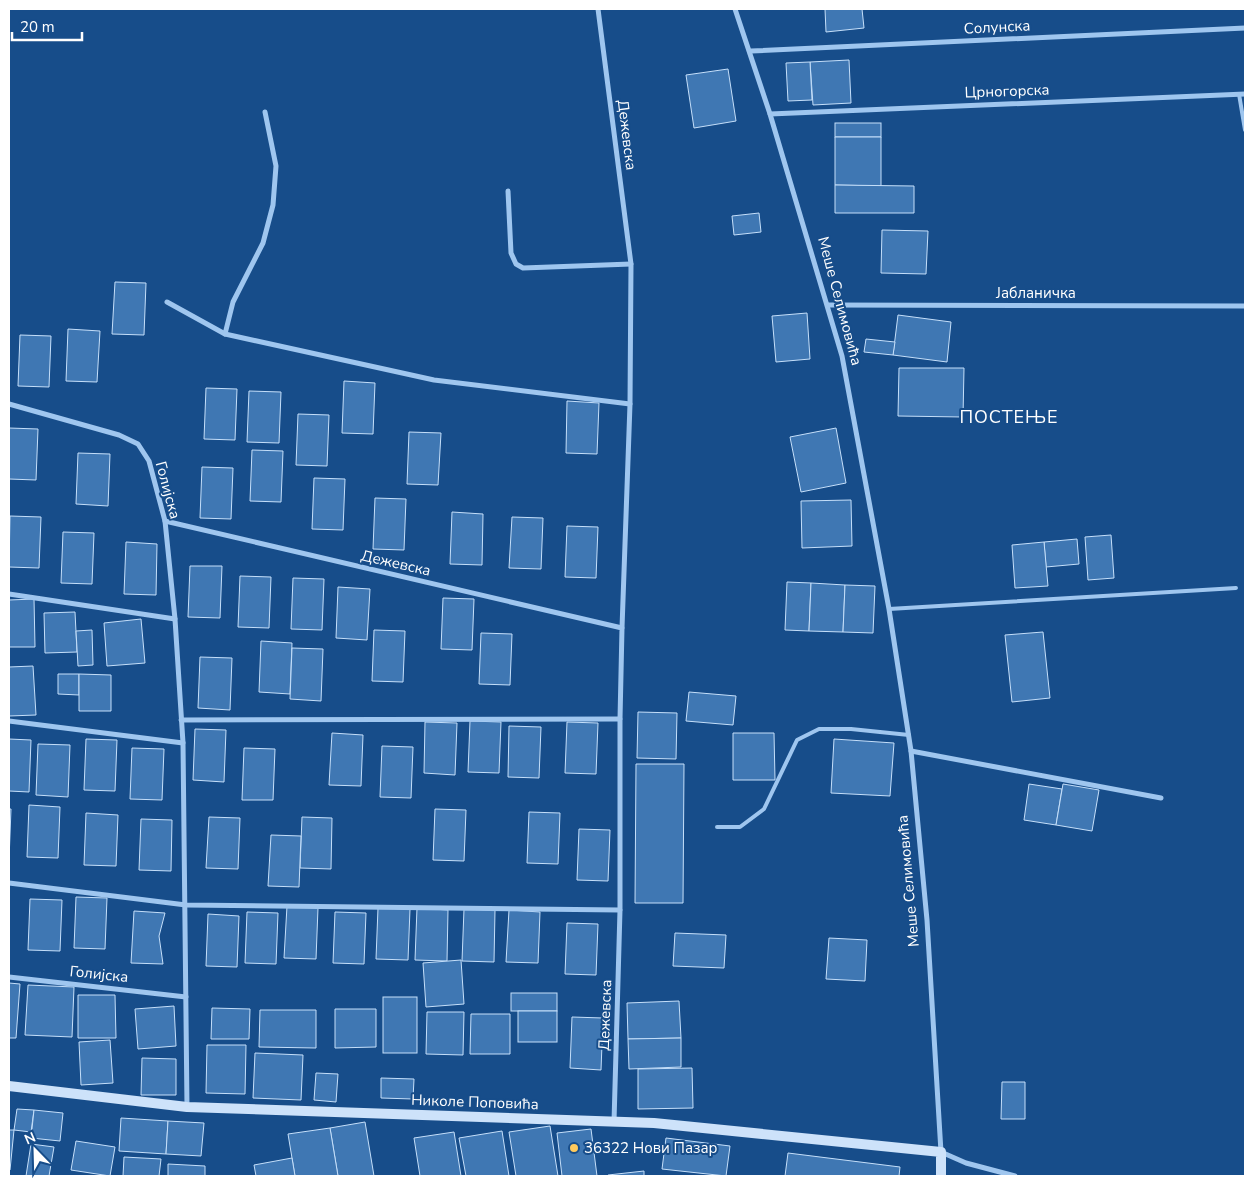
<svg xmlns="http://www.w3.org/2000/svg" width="1254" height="1185" viewBox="0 0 1254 1185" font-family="'Nunito Sans',sans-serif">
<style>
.building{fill:#3f77b3;stroke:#c5dffa}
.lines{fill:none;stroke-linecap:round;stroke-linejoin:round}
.lane{stroke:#9fc6ef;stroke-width:4}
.street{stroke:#9fc6ef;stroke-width:5}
.secondary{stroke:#cde2fa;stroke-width:10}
.poi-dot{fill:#ffca5d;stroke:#174d8a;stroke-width:2}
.labels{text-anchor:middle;stroke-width:4;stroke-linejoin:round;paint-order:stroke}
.street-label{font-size:15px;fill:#fff;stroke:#174d8a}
.poi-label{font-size:15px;fill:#fff;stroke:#174d8a;text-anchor:start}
.quarter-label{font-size:18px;letter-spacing:1px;fill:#fff;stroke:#174d8a}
</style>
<rect width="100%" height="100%" fill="#174d8a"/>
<g class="building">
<polygon points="825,9 862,9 864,28 826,32"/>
<polygon points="849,60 851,103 813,105 810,62"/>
<polygon points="810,62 812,100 788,101 786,63"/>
<polygon points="728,69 736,121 694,128 686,75"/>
<rect x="835" y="123" width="46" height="14"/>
<polygon points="835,137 881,137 881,186 835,185"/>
<polygon points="835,185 914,186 914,213 835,213"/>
<polygon points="759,213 761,232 734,235 732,216"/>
<polygon points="882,230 928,231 926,274 881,273"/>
<polygon points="115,282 146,283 144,335 112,334"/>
<polygon points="807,313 810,359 776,362 772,316"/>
<polygon points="898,315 951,322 947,362 893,355"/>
<polygon points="68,329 100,331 97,382 66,381"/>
<polygon points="20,335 51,336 49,387 18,386"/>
<polygon points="866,339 895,342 893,355 864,352"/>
<polygon points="899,368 964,368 963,417 898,416"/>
<polygon points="344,381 375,383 373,434 342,433"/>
<polygon points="206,388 237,389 235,440 204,439"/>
<polygon points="249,391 281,392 279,443 247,442"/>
<polygon points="567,401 599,403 597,454 566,453"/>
<polygon points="298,414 329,415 327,466 296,465"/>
<polygon points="9,428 38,429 36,480 9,479"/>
<polygon points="836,428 846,483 801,492 790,437"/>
<polygon points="409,432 441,433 438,485 407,484"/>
<polygon points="252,450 283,451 281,502 250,501"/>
<polygon points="78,453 110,454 108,506 76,504"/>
<polygon points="202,467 233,468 231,519 200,518"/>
<polygon points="314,478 345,479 343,530 312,529"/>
<polygon points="375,498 406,499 404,550 373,549"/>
<polygon points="851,500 852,546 802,548 801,501"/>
<polygon points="452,512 483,514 482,565 450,564"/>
<polygon points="10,516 41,517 39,568 9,567"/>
<polygon points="512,517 543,518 541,569 509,568"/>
<polygon points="567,526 598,527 596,578 565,577"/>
<polygon points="63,532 94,533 92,584 61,583"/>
<polygon points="1111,535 1114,578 1088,580 1085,537"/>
<polygon points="1077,539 1079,564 1046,567 1044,542"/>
<polygon points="126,542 157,544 156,595 124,594"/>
<polygon points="1044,542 1048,586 1015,588 1012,545"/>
<polygon points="190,566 222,566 220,618 188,617"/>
<polygon points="240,576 271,577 269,628 238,627"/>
<polygon points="293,578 324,579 322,630 291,629"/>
<polygon points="787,582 811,583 809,631 785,630"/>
<polygon points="811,583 845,585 843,632 809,631"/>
<polygon points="845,585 875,586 873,633 843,632"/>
<polygon points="338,587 370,589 367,640 336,638"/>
<polygon points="443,598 474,599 472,650 441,649"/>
<polygon points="34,599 35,647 9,647 9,600"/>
<polygon points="75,612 77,652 45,653 44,613"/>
<polygon points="141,619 145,663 107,666 104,623"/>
<polygon points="92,630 93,665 78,666 76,631"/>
<polygon points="374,630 405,631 403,682 372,681"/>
<polygon points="1043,632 1050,698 1012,702 1005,635"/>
<polygon points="481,633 512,634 510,685 479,684"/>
<polygon points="261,641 292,643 290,694 259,692"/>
<polygon points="292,648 323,649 321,701 290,699"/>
<polygon points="200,657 232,658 230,710 198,708"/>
<polygon points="33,666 36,715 9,716 9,667"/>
<polygon points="58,674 79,674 79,695 58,694"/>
<polygon points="79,674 111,675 111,711 79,711"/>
<polygon points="689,692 736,696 733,725 686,721"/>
<polygon points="638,712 677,713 676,759 637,758"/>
<polygon points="470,721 501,722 499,773 468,772"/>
<polygon points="425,722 457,723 455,775 424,773"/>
<polygon points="567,722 598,723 596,774 565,773"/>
<polygon points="509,726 541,727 539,778 508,777"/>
<polygon points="195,729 226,730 224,782 193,780"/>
<polygon points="332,733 363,735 361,786 329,785"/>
<polygon points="733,733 774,733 775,780 733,780"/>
<polygon points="9,739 31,740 29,792 9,791"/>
<polygon points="86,739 117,740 115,791 84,790"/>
<polygon points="834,739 894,743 890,796 831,793"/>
<polygon points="38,744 70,745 68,797 36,795"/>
<polygon points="382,746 413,747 411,798 380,797"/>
<polygon points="132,748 164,749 162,800 130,799"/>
<polygon points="244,748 275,749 273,800 242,800"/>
<polygon points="636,764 684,764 683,903 635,903"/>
<polygon points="1029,784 1062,789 1056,825 1024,820"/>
<polygon points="1063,784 1099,790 1092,831 1056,825"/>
<polygon points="29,805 60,807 58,858 27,857"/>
<polygon points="9,809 11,809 9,860"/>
<polygon points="435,809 466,810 464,861 433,860"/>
<polygon points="529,812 560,813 558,864 527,863"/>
<polygon points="86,813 118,815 116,866 84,865"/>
<polygon points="209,817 240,818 238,869 206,868"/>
<polygon points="302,817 332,818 331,869 300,868"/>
<polygon points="141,819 172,820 171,871 139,870"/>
<polygon points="579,829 610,830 608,881 577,880"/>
<polygon points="271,835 301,836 299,887 268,886"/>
<polygon points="76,897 107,898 105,949 74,948"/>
<polygon points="30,899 62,900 60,951 28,950"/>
<polygon points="287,906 318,908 316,959 284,958"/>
<polygon points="378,908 410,909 408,960 376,959"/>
<polygon points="417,908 448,910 447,961 415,960"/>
<polygon points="464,909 495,910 494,962 462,961"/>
<polygon points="509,910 540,912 538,963 506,962"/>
<polygon points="134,911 165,913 159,936 163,964 131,963"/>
<polygon points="247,912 278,913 276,964 245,963"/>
<polygon points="335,912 366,913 364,964 333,963"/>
<polygon points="208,914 239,916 237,967 206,966"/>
<polygon points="567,923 598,924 596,975 565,974"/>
<polygon points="675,933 726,935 724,968 673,966"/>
<polygon points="829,938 867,940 865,981 826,979"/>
<polygon points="461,960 464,1004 426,1007 423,963"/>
<polygon points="9,983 20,984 16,1038 9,1038"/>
<polygon points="28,985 74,987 72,1037 25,1035"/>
<rect x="511" y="993" width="46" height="18"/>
<polygon points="78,995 115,995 116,1038 78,1038"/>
<rect x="383" y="997" width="34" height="56"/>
<polygon points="679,1001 681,1038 628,1039 627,1003"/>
<polygon points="174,1006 176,1046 138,1049 135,1009"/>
<polygon points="212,1008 250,1009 249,1039 211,1039"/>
<polygon points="335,1009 376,1009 376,1047 335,1048"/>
<polygon points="260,1010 316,1010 316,1048 259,1047"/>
<rect x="518" y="1011" width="39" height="31"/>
<polygon points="427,1012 464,1012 463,1055 426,1054"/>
<polygon points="471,1014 510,1014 510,1054 470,1054"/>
<polygon points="572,1017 603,1018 601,1070 570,1068"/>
<polygon points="681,1038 681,1067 629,1069 628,1039"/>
<polygon points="110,1040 113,1083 81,1085 79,1042"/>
<polygon points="207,1045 246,1045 245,1094 206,1093"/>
<polygon points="255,1053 303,1055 301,1100 253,1098"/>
<polygon points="142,1058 176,1059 176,1095 141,1095"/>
<polygon points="692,1068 693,1108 638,1109 638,1069"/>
<polygon points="316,1073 338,1074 336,1102 314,1100"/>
<polygon points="381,1078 414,1079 413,1099 381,1098"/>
<polygon points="1002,1082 1025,1082 1025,1119 1001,1119"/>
<polygon points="17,1109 34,1110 31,1132 14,1130"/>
<polygon points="34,1110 63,1113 60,1141 31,1138"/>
<polygon points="121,1118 168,1121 166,1154 119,1151"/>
<polygon points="168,1121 204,1123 201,1156 166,1154"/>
<polygon points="365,1122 374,1176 338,1176 330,1128"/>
<polygon points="550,1126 558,1176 516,1176 509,1132"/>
<polygon points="330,1128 338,1176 295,1176 288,1134"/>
<polygon points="591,1129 597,1176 562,1176 557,1133"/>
<polygon points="9,1130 14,1130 10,1170 9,1170"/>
<polygon points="502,1131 509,1176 466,1176 459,1138"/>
<polygon points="454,1132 461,1176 420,1176 414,1138"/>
<polygon points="666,1138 730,1146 726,1176 662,1169"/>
<polygon points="76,1141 115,1147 110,1176 71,1170"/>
<polygon points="31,1144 54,1147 49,1176 26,1176"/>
<polygon points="788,1153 900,1167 899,1176 785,1176"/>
<polygon points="124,1157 161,1159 159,1176 123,1176"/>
<polygon points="292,1158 295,1176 256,1176 254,1165"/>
<polygon points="168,1164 205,1166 205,1176 168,1176"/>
<polygon points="644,1171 644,1176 608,1176 608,1175"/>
</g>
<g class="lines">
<g class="lane">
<polyline points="1239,94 1245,130"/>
<polyline points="889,609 1236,588"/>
<polyline points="717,827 740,827 764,809 797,740 819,729 851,729 909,735"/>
</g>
<g class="street">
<polyline points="598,9 631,264 630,404 622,628"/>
<polyline points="735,9 770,114 842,356 889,609 911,751 927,920 941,1152 966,1163 1015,1176"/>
<polyline points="751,51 1245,28"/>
<polyline points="770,114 1245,94"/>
<polyline points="508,191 511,253 516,264 523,268 631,264"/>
<polyline points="167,302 225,334 434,380 630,404"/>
<polyline points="828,305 1245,306"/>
<polyline points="225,334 233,302 263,243 273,205 276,166 265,112"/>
<polyline points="9,404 119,435 138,444 149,461 165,521 175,619 183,743 187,1107"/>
<polyline points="165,521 622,628 620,719 620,910 614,1122"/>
<polyline points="9,594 175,619"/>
<polyline points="181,720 620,719"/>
<polyline points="9,721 183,743"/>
<polyline points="911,751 1161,798"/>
<polyline points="9,883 186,905 620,910"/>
<polyline points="9,977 186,997"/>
</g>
<polyline class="secondary" points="9,1086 187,1107 654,1123 941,1152 941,1176"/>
</g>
<circle class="poi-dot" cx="574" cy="1148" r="5"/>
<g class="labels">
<g class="street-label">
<text transform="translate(997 27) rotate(-3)" y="5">Солунска</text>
<text transform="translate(1007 91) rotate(-2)" y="5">Црногорска</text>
<text transform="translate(627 135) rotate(83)" y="5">Дежевска</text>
<text x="1036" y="298">Јабланичка</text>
<text transform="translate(840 301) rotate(75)" y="5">Меше Селимовића</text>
<text transform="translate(168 490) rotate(75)" y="5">Голијска</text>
<text transform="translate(396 563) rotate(13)" y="5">Дежевска</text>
<text transform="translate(908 881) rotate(-95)" y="5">Меше Селимовића</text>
<text transform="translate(99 974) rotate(6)" y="5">Голијска</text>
<text transform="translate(605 1015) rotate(-88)" y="5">Дежевска</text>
<text transform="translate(475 1102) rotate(2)" y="5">Николе Поповића</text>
</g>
<g class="poi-label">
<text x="584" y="1153">36322 Нови Пазар</text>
</g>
<g class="quarter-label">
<text x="1009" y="423">ПОСТЕЊЕ</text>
</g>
</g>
<rect width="1254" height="1185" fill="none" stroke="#ffffff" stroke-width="20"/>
<g transform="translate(35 1150) rotate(337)" stroke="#174d8a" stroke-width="4" paint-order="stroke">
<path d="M0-4L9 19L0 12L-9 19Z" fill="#ffffff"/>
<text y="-8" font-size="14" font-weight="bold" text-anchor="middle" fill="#ffffff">N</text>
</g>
<path d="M12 32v8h70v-8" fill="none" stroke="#ffffff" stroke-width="2.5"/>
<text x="20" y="32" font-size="15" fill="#ffffff" stroke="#174d8a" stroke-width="4" paint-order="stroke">20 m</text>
</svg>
